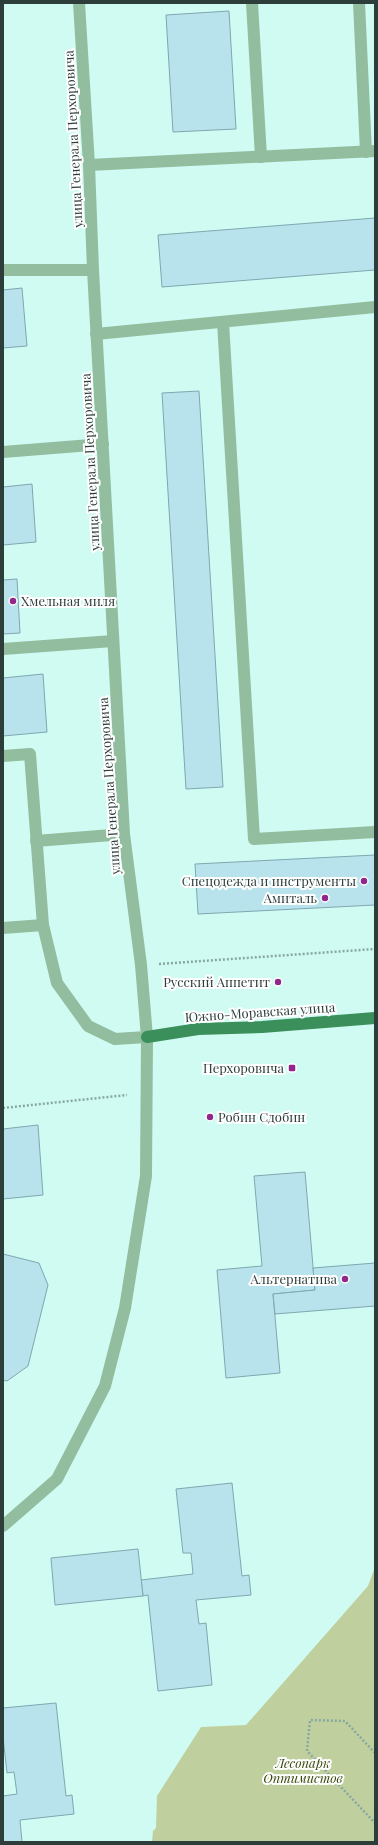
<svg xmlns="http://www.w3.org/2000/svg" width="378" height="1845" viewBox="0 0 378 1845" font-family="'Playfair Display',serif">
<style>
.green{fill:#bfd09e}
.building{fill:#b9e3ec;stroke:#7ea7b0}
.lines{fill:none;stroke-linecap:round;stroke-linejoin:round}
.path{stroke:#88a7a2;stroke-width:2.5;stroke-dasharray:2 2;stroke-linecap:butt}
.minor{stroke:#93bd9f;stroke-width:12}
.major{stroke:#3a8f5a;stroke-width:12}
.poi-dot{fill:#91278b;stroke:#fff;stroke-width:1.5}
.labels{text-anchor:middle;stroke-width:4;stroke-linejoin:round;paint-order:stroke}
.street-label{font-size:13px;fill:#2c3d3a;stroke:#fff}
.poi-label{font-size:13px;fill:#2c3d3a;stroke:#fff;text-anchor:end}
.park-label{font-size:13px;font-style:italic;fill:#3a4a0d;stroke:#fff}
</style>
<rect width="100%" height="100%" fill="#d0fbf3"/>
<polygon class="green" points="375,1567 375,1842 152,1842 153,1831 156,1828 157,1796 201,1727 246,1725 368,1586"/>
<g class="building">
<polygon points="229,11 236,129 173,132 166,15"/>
<polygon points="375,218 375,270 162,287 158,235"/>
<polygon points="22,288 27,346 3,348 3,290"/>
<polygon points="199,391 223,787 186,789 162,393"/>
<polygon points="32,484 36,542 3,545 3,487"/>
<polygon points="17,579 20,633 3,634 3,580"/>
<polygon points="43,674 47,732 3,736 3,678"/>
<polygon points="375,855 375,905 198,914 195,864"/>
<polygon points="38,1125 43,1195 3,1199 3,1129"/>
<polygon points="305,1172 315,1290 273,1294 280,1373 226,1378 217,1270 262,1266 254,1176"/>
<polygon points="3,1254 39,1263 48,1285 28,1366 7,1381 3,1380"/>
<polygon points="375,1263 375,1306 275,1314 273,1294 315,1290 313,1268"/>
<polygon points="232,1483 242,1576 249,1575 251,1595 196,1600 199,1624 206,1623 212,1685 158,1691 148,1595 143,1596 141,1580 193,1574 191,1553 183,1553 176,1489"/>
<polygon points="138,1549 143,1596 55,1605 51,1558"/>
<polygon points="56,1703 66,1796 72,1795 74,1814 20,1820 22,1842 3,1842 3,1796 17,1794 14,1772 7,1773 3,1737 3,1708"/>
</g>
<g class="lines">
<g class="path">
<polyline points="159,964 375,949"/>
<polyline points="3,1108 127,1095"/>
<polyline points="375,1753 345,1721 310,1720 307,1751 375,1823"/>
</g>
<g class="minor">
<polyline points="252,3 261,157"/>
<polyline points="359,3 366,152"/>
<polyline points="89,165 375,151"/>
<polyline points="3,270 93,270"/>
<polyline points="223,322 254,839 375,832"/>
<polyline points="96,334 375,307"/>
<polyline points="3,452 103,444"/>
<polyline points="3,649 113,641"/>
<polyline points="3,756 30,754 43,925 57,983 88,1026 115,1039 147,1037"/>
<polyline points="36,841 124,834"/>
<polyline points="3,928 43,925"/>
<polyline points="3,1526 57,1479 105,1386 125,1308 146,1176 147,1037 141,965 124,834 93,270 89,165 79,3"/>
</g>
<polyline class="major" points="147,1037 198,1029 262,1027 375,1018"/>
</g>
<g class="poi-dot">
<circle cx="13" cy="601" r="4"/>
<circle cx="364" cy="881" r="4"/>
<circle cx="325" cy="898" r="4"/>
<circle cx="278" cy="982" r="4"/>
<rect x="288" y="1064" width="8" height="8" rx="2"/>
<circle cx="210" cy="1117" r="4"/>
<circle cx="345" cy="1279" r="4"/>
</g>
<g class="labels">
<g class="street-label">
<text transform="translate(73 139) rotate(-93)" y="5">улица Генерала Перхоровича</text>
<text transform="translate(90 462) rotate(-93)" y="5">улица Генерала Перхоровича</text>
<text transform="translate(109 786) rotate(-94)" y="5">улица Генерала Перхоровича</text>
<text transform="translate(260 1012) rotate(-4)" y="5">Южно-Моравская улица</text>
</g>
<g class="poi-label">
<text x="21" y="606" text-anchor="start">Хмельная миля</text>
<text x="356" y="886">Спецодежда и инструменты</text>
<text x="317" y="903">Амиталь</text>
<text x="270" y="987">Русский Аппетит</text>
<text x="284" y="1073">Перхоровича</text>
<text x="218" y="1122" text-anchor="start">Робин Сдобин</text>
<text x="337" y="1284">Альтернатива</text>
</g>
<g class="park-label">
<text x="303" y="1768">Лесопарк<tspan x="303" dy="15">Оптимистов</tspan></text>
</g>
</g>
<rect width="378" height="1845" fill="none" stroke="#2c3d3a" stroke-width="8"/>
</svg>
